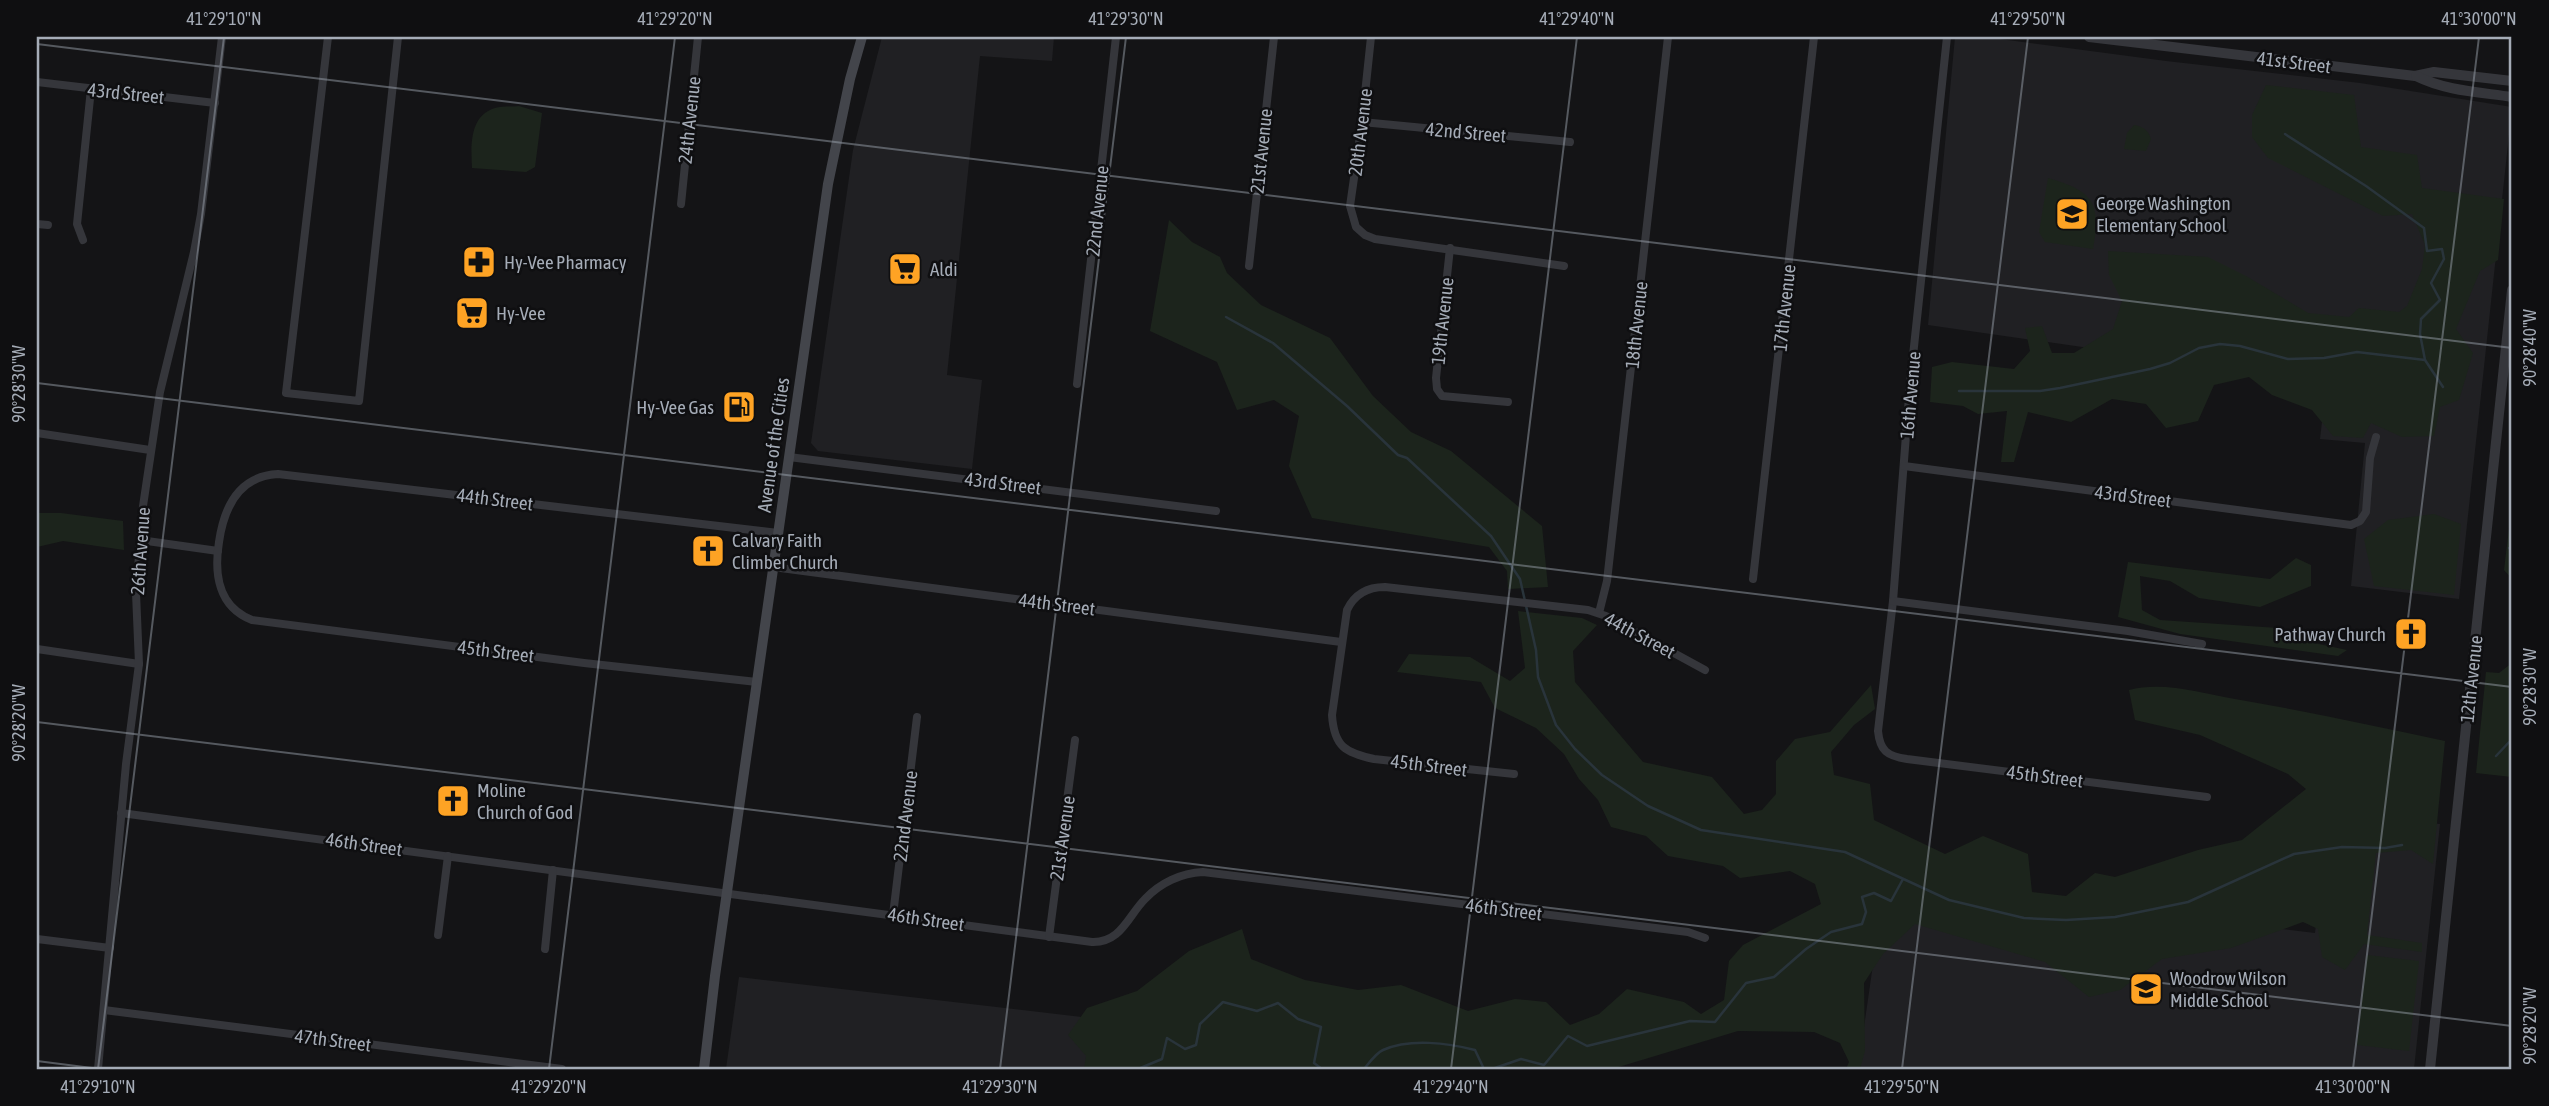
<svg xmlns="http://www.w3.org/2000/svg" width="2549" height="1106" viewBox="0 0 2549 1106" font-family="'Asap Condensed',sans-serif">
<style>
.built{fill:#202023}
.green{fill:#1c241c}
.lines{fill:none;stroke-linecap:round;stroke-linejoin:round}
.stream{stroke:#29343b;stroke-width:2.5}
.minor{stroke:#35363b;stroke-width:8}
.tertiary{stroke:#35363b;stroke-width:10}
.secondary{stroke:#43454b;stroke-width:10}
.ticks{fill:none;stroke:#a5acb7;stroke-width:2;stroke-opacity:0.45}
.labels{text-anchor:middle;stroke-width:5;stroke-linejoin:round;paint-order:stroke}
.street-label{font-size:19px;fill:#a5acb7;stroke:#0f0f11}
.poi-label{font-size:19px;fill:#a5acb7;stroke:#0f0f11;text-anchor:start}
.neatline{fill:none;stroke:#a5acb7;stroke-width:2.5}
.ticks-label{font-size:18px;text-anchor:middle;fill:#a5acb7}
</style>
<rect width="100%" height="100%" fill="#141416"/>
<g class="built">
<polygon points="882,37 1054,37 1052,61 980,56 947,375 982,380 972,469 818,451 811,443 853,150"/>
<polygon points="1955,37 1985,37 2166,61 2360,83 2512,107 2459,599 2351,586 2365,443 2320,439 2327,378 2131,354 1928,325"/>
<polygon points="2328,815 2440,824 2414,1069 1858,1069 1885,881 2315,933"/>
<polygon points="739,977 1116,1021 1112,1069 726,1069"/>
</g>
<g class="green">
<polygon points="2266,85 2354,95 2361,147 2417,155 2422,188 2504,199 2498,260 2480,271 2456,329 2473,353 2459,400 2440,407 2434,436 2402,437 2371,423 2363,438 2333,436 2312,410 2272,395 2249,377 2214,385 2198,421 2166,428 2146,404 2112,399 2071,422 2028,412 2014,462 2001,462 2007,411 1978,414 1963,406 1930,402 1932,367 1952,362 2014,369 2030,351 2025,328 2042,326 2052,353 2074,353 2113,329 2122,301 2109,275 2108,251 2208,257 2246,276 2308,313 2349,317 2359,308 2399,312 2407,306 2422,269 2425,245 2412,214 2383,216 2268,158 2252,137 2252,115"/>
<path d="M519 106 542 113 535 167 526 172 472 168C471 146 469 116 495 108 502 106 512 107 519 106Z"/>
<path d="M2134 125C2144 127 2148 130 2151 139L2146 151 2124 149 2127 133Z"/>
<path d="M2048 178C2094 191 2101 204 2093 249L2045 242 2039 232Z"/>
<polygon points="1169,220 1192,242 1220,257 1227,273 1261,305 1330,338 1373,396 1411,432 1451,451 1542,526 1548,587 1508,589 1507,571 1489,547 1312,518 1289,466 1299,416 1274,400 1237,410 1217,362 1150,331"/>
<polygon points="2512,504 2512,579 2504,570"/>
<polygon points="37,513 61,513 123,521 124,550 63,541 37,547"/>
<polygon points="2434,514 2461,524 2454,595 2374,586 2364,539 2388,520"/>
<polygon points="2296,558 2311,565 2311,586 2260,607 2199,598 2170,581 2140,576 2142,610 2160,620 2278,628 2314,643 2347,650 2338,656 2180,634 2118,617 2128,562 2270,579"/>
<path d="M1518 611 1582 618 1597 625 1573 651 1575 682 1643 762 1712 777 1744 814 1762 810 1776 794V761L1795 739 1830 732 1871 685 1875 709 1854 725 1831 752 1834 775 1870 784 1874 820 1945 854 1983 836 2028 854 2032 892 2066 896 2095 873 2115 877 2198 850 2242 840 2306 789 2288 774 2200 735 2135 720 2129 690C2163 681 2201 693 2235 699 2305 711 2375 726 2445 741L2433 864 2411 850 2376 853 2367 935 2422 943V952L2364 944 2345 970 2322 957 2318 929 2303 922 2231 948 2162 959 2120 990 2089 997 2045 962 1915 924 1883 954 1864 983 1865 1051 1860 1069H1846L1849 1062 1840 1043 1814 1032 1738 1031 1612 1069H1084L1086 1056 1068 1035 1087 1008 1137 991 1189 951 1242 929 1251 959 1305 980 1358 990 1401 985 1468 1011 1515 999 1546 1002 1570 1025 1599 1014 1627 989 1684 1002 1701 1014 1724 1000 1729 961 1743 945 1821 904 1815 884 1790 871 1740 878 1723 866 1668 856 1646 836 1611 827 1598 800 1579 779 1564 754 1536 728 1495 708 1481 682 1397 672 1409 654 1470 657 1510 681 1525 668Z"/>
<polygon points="2512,663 2512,777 2476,773 2486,672 2499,673"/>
<polygon points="2367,955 2419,961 2409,1051 2357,1045"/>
</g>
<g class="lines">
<g class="stream">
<polyline points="2285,134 2366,186 2424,228 2427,251 2442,249 2444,259 2431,283 2440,300 2421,319 2420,334 2425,360"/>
<polyline points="1226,317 1273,343 1347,406 1398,455 1407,458 1491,536 1520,579 1536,650 1538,677 1556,725 1575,749 1602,775 1648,806 1701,830 1845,852 1949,900 2024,918 2066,920 2115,917 2188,902 2294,854 2342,847 2385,848 2402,845"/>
<polyline points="1959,391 2040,391 2060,388 2150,369 2170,363 2199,348 2220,344 2240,346 2288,359 2324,358 2357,352 2425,360 2443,387"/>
<polyline points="2509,548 2512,551"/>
<polyline points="2496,756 2512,739"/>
<polyline points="1138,1069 1162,1059 1167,1038 1185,1049 1196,1045 1200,1024 1223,1002 1257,1011 1278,1003 1298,1019 1321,1027 1314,1063 1322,1069"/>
<path d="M1364 1069C1369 1063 1376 1053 1383 1050 1410 1038 1448 1043 1475 1050L1484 1069"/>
<polyline points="1492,1069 1521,1059 1544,1065 1568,1036 1587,1046 1690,1021 1715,1022 1746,983 1774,977 1806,949 1831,932 1862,924 1866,912 1862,897 1874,893 1891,901 1903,879"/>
</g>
<g class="minor">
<polyline points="328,37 286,393 359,401 398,37"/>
<polyline points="1371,37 1362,122 1350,206 1356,227 1365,235 1375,239 1564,266"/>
<path d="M1947 37 1910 384 1893 601 1878 731C1880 751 1887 756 1907 759L2207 797"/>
<polyline points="37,82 215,103"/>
<polyline points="1362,122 1570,142"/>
<polyline points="681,204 698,37"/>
<polyline points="37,224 48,225"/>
<polyline points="83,240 77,224 91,89"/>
<polyline points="1450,248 1436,378 1437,389 1442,396 1508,402"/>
<polyline points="1249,266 1274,37"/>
<polyline points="1077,384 1116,37"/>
<polyline points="37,433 150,450"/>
<polyline points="789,457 1216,511"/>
<polyline points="1904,466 2351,525 2360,521 2366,512 2370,458 2376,437"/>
<polyline points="140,540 218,551"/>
<polyline points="773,567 1341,642"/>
<polyline points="1753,579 1814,37"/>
<polyline points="1893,601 2128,631 2202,644"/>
<polyline points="1599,613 1607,581 1668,37"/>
<polyline points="37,649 139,664"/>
<path d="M757 682 584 663 252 620C218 607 214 573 219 542 224 507 239 476 278 474L778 533"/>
<path d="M1514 774 1374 759C1346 753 1334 747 1332 715L1347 610C1355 593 1368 587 1385 587L1588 610 1606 616 1705 670"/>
<path d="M121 813 1092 942C1121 943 1128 916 1145 899 1160 883 1181 873 1203 872L1688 932 1705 938"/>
<polyline points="893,915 917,717"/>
<polyline points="438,935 448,856"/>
<polyline points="1049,937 1075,740"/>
<polyline points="37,939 110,948"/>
<polyline points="545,949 553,870"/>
<polyline points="104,1010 562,1069"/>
<polyline points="98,1069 126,764 139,664 136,593 143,506 160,392 194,252 201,214 222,37"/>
</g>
<g class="tertiary">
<polyline points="2089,37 2415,76 2434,72 2512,81"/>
<path d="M2416 76C2446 91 2479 92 2512 97"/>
<polyline points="2430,1069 2512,290"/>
</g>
<polyline class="secondary" points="704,1069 715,976 828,184 850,79 862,37"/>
</g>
<path class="ticks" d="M37 44 2512 348M37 383 2512 687M37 722 2512 1026M37 1061 100 1069M98 1069 224 37M549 1069 675 37M1000 1069 1126 37M1451 1069 1577 37M1902 1069 2028 37M2353 1069 2479 37"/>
<defs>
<symbol id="school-square" viewBox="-11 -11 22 22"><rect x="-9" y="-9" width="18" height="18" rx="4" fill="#fea324" stroke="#0f0f11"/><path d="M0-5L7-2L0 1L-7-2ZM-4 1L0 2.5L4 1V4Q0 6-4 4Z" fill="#111"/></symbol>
<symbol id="pharmacy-square" viewBox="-11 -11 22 22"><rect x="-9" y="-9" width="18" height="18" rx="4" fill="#fea324" stroke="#0f0f11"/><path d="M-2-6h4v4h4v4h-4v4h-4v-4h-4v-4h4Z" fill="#111"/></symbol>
<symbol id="supermarket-square" viewBox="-11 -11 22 22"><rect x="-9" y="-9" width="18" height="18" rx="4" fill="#fea324" stroke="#0f0f11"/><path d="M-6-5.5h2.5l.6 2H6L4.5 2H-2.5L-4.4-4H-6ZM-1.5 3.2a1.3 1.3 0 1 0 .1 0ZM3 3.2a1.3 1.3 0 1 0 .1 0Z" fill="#111"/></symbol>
<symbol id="fuel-square" viewBox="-11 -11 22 22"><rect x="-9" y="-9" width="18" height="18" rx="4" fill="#fea324" stroke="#0f0f11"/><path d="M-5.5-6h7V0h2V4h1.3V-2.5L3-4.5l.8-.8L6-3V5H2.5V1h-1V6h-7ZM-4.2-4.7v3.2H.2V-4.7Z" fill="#111"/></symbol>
<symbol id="church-square" viewBox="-11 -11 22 22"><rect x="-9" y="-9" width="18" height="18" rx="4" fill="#fea324" stroke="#0f0f11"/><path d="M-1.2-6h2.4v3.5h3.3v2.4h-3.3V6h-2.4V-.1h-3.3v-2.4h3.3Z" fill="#111"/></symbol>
</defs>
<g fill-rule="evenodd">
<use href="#school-square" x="2053" y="195" width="38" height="38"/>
<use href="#pharmacy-square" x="460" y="243" width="38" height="38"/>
<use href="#supermarket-square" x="886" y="250" width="38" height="38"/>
<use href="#supermarket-square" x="453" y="294" width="38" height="38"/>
<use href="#fuel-square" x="720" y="388" width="38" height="38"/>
<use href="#church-square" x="689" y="532" width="38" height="38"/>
<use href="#church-square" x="2392" y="615" width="38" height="38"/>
<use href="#church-square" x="434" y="782" width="38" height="38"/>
<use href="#school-square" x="2127" y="970" width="38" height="38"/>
</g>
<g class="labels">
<g class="street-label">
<text transform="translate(2294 62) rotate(7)" y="7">41st Street</text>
<text transform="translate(126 93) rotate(6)" y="7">43rd Street</text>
<text transform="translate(689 120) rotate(-84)" y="7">24th Avenue</text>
<text transform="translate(1360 132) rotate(-83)" y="7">20th Avenue</text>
<text transform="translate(1466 132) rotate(5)" y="7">42nd Street</text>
<text transform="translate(1261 151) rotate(-84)" y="7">21st Avenue</text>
<text transform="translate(1097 211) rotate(-84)" y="7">22nd Avenue</text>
<text transform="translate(1784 308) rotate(-84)" y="7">17th Avenue</text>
<text transform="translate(1442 321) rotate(-84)" y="7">19th Avenue</text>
<text transform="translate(1636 325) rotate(-84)" y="7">18th Avenue</text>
<text transform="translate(1910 395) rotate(-85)" y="7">16th Avenue</text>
<text transform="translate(773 445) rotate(-82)" y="7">Avenue of the Cities</text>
<text transform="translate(1003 483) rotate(7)" y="7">43rd Street</text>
<text transform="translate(2133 496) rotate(7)" y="7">43rd Street</text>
<text transform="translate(495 499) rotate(7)" y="7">44th Street</text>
<text transform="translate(140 551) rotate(-86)" y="7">26th Avenue</text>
<text transform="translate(1057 604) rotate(7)" y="7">44th Street</text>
<text transform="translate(1640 635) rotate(28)" y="7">44th Street</text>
<text transform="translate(496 651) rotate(7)" y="7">45th Street</text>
<text transform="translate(2471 679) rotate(-84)" y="7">12th Avenue</text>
<text transform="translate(1429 765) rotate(7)" y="7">45th Street</text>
<text transform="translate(2045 776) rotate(7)" y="7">45th Street</text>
<text transform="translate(905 816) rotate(-83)" y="7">22nd Avenue</text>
<text transform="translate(1062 838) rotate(-82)" y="7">21st Avenue</text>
<text transform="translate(364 844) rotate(8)" y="7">46th Street</text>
<text transform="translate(1504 909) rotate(7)" y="7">46th Street</text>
<text transform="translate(926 919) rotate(8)" y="7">46th Street</text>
<text transform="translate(333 1040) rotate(7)" y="7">47th Street</text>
</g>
<g class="poi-label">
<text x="2096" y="210">George Washington<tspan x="2096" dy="22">Elementary School</tspan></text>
<text x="504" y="269">Hy-Vee Pharmacy</text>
<text x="930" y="276">Aldi</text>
<text x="496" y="320">Hy-Vee</text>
<text x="714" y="414" text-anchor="end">Hy-Vee Gas</text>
<text x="732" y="547">Calvary Faith<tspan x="732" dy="22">Climber Church</tspan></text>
<text x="2386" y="641" text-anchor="end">Pathway Church</text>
<text x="477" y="797">Moline<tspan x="477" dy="22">Church of God</tspan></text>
<text x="2170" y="985">Woodrow Wilson<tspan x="2170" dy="22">Middle School</tspan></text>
</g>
</g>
<rect width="2549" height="1106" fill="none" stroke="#0f0f11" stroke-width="77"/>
<rect x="38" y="38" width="2472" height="1030" class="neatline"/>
<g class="ticks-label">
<text x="224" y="25">41°29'10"N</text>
<text x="675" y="25">41°29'20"N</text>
<text x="1126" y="25">41°29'30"N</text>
<text x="1577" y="25">41°29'40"N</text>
<text x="2028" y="25">41°29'50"N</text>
<text x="2479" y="25">41°30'00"N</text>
<text transform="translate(2530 348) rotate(-90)" y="6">90°28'40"W</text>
<text transform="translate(19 384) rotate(-90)" y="6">90°28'30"W</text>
<text transform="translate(2530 687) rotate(-90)" y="6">90°28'30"W</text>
<text transform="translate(19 723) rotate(-90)" y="6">90°28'20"W</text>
<text transform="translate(2530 1026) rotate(-90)" y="6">90°28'20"W</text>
<text x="98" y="1093">41°29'10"N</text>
<text x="549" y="1093">41°29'20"N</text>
<text x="1000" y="1093">41°29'30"N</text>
<text x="1451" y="1093">41°29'40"N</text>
<text x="1902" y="1093">41°29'50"N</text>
<text x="2353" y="1093">41°30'00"N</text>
</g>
</svg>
